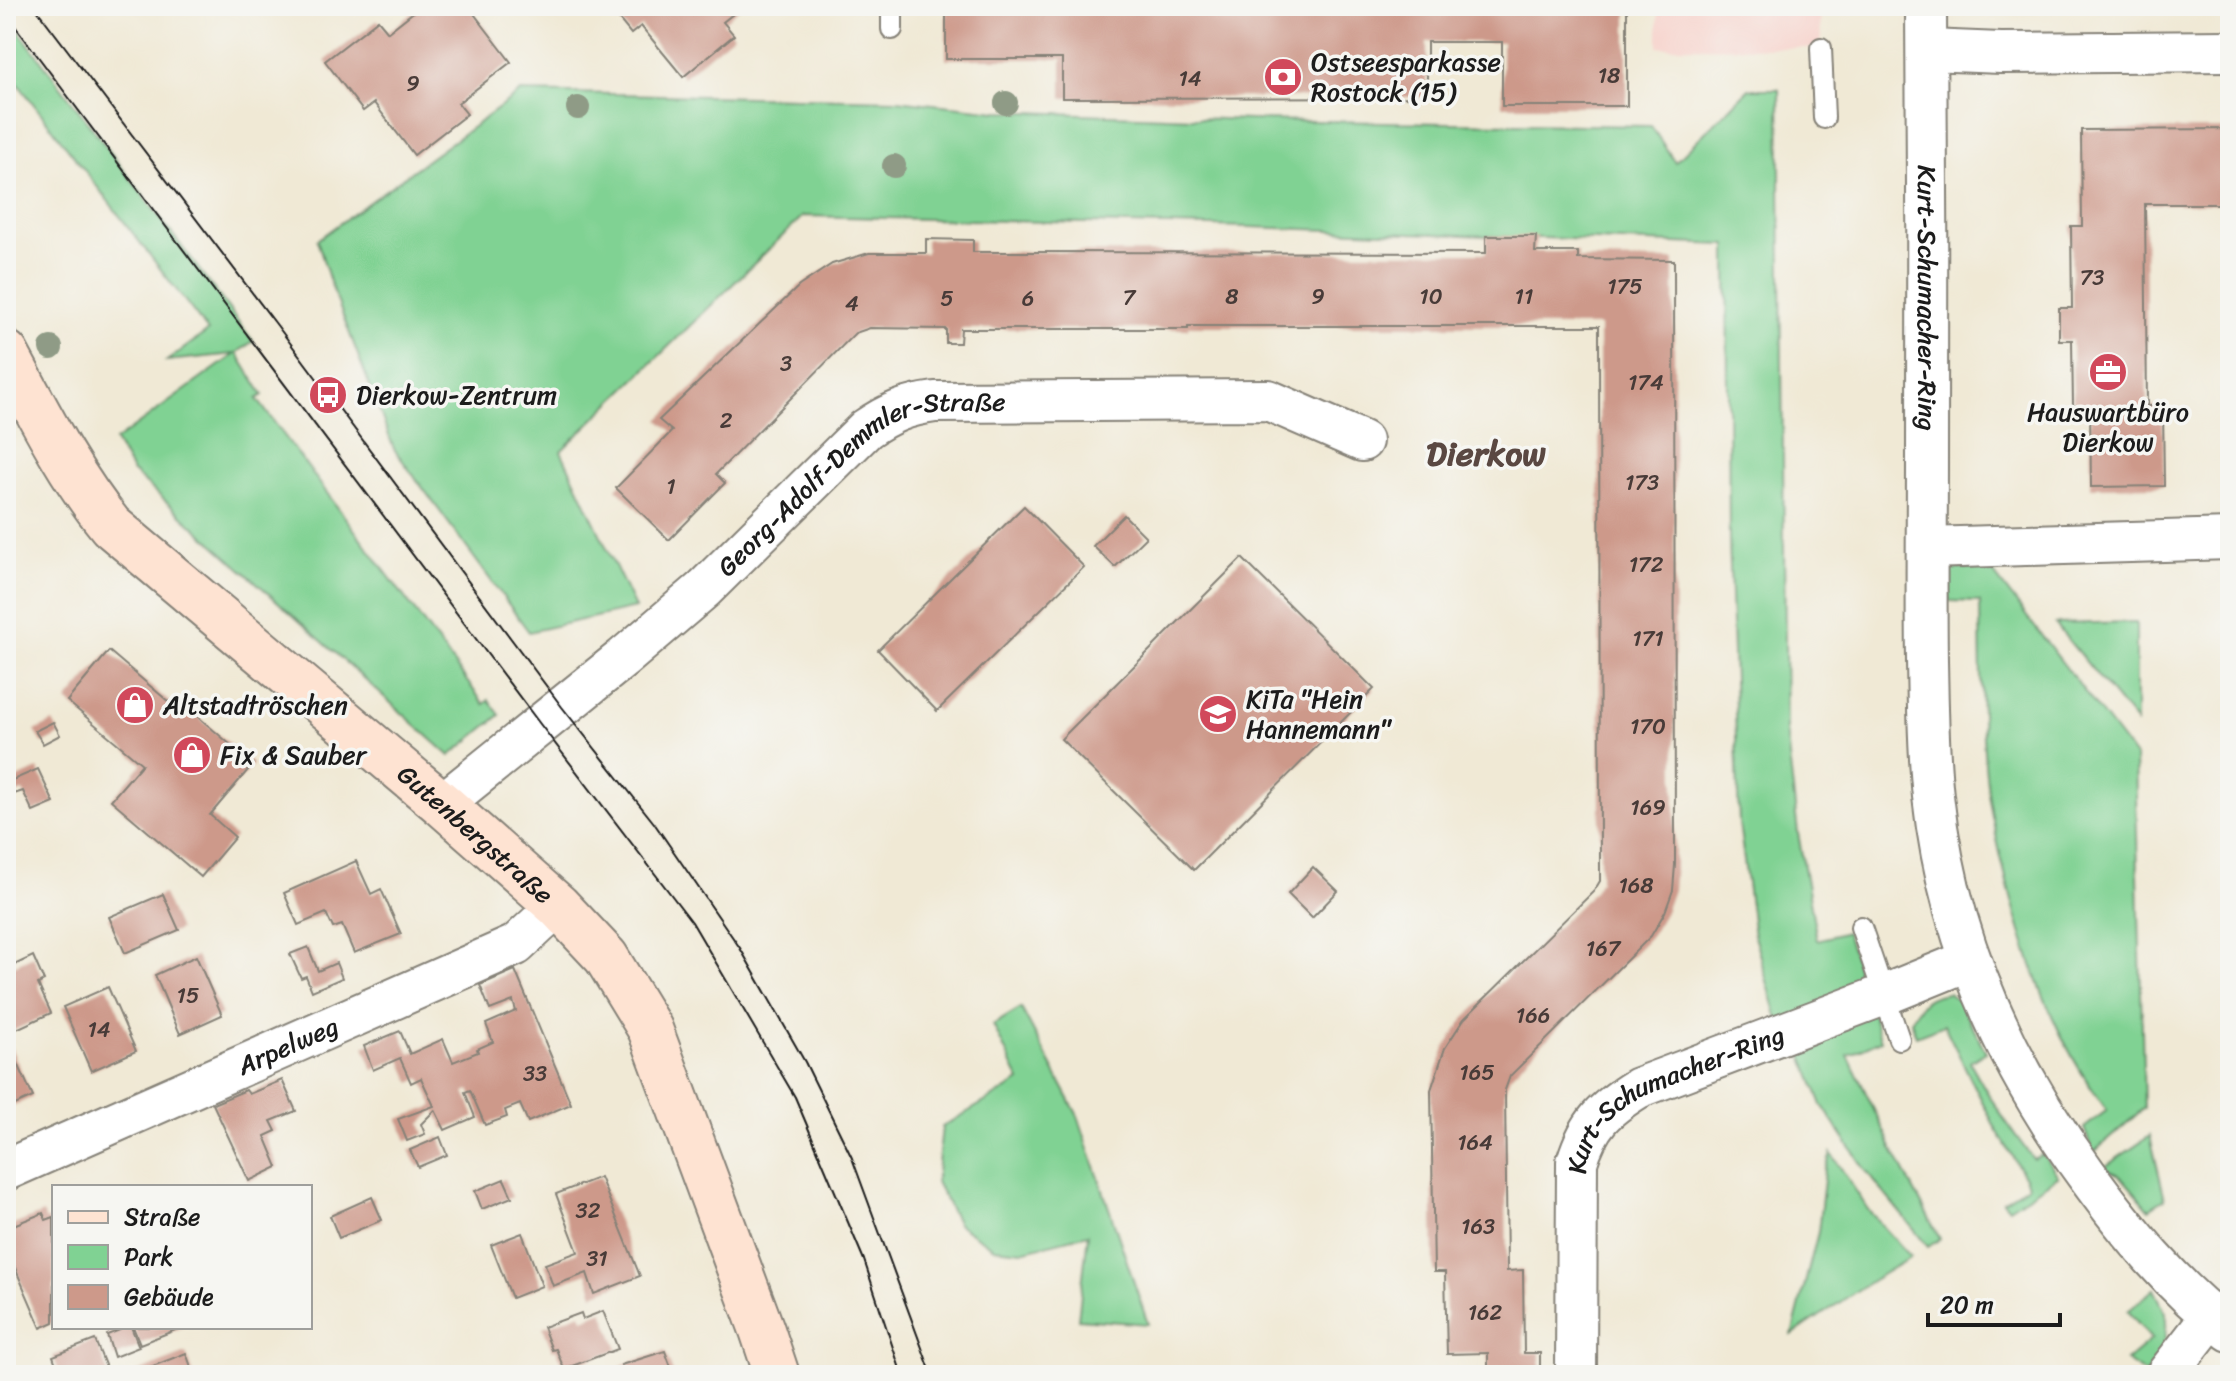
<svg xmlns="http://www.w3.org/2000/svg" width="2236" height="1381" viewBox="0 0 2236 1381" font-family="Sriracha,sans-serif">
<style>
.built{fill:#f7d0c9}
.green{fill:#80d293;stroke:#4e7758;stroke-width:2}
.building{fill:#cd998a}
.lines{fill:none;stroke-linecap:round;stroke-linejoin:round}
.lane-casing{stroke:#868278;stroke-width:24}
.street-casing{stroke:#868278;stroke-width:44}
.secondary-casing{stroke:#868278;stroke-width:48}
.lane{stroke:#fff;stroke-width:20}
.street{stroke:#fff;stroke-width:40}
.secondary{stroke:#fee3d2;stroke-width:44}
.tram{stroke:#1c1c1c;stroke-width:2}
.tree{fill:#8f9b86}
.labels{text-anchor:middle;stroke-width:7;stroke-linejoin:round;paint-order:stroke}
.number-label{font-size:22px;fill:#483b38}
.poi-label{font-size:26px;fill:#1c1c1c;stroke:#f6f6f2;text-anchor:start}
.street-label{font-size:26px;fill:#1c1c1c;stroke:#f6f6f2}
.district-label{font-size:34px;font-weight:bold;fill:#5a4842;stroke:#f6f6f2}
</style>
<rect width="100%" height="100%" fill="#f6f6f2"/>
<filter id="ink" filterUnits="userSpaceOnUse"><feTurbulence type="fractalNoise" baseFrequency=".0125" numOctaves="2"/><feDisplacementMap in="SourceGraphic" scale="16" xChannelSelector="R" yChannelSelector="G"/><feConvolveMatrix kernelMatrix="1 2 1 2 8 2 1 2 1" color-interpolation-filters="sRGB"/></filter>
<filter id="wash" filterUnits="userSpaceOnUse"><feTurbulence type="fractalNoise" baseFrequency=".006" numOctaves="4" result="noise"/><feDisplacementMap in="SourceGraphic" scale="32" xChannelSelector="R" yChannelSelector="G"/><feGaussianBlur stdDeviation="1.8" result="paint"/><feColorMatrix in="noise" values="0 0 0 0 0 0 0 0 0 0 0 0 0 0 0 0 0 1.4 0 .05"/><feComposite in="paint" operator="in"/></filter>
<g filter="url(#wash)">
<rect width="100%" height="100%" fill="#f0e9d5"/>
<polygon class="built" points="1658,6 1820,6 1821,48 1658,47"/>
<g class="green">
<polygon points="6,14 253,341 237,353 263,395 257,399 484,704 489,700 500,715 450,756 132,471 115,441 235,354 167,361 208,331 6,68"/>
<polygon points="1749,89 1779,89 1786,730 1798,833 1817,940 1846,932 1868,1001 1782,1033 1754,936 1739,823 1729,538 1727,245 1250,227 803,216 561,451 635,608 529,632 394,449 330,282 317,240 521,92 897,100 997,111 1251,120 1651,126 1675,162"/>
<path d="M1948 568 1991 570 2135 757 2144 1108 2093 1153 2084 1128 2107 1110C2056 1043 2028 963 2007 882 2000 852 1992 822 1988 792 1980 729 1981 665 1980 602L1949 601Z"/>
<polygon points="2136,622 2136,723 2055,624"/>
<path d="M1949 993 1961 1005 1986 1052 1970 1062C1988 1096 2009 1128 2033 1159L2043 1154 2058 1176 2009 1208 2003 1201 2028 1185 2026 1179 1996 1129 1944 1025 1916 1036 1911 1021C1921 1002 1927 995 1949 993Z"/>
<polygon points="1021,1008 1078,1116 1148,1324 1078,1319 1088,1234 1022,1251 994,1248 958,1224 936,1182 942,1127 1020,1081 993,1025"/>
<polygon points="1871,1011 1881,1040 1848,1055 1892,1148 1940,1239 1928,1247 1866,1171 1822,1105 1796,1037"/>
<polygon points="2150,1136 2165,1199 2149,1209 2120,1175 2103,1168"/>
<polygon points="1831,1153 1869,1211 1911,1257 1871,1281 1792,1335 1818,1232 1825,1171"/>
<path d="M2154 1289C2157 1296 2163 1305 2165 1313 2170 1334 2160 1357 2146 1374L2126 1361 2152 1339 2128 1311Z"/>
</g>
<g id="blocks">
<g class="building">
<polygon points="421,6 468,6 511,62 458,103 467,114 414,155 374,103 363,111 325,61 378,20 388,32"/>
<polygon points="608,6 743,6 723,22 734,35 683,77 641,26 631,34"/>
<polygon points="946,6 1627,6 1627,106 1502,106 1502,42 1427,42 1427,97 1062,98 1062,59 946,59"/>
<polygon points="2230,129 2230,204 2145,204 2147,406 2163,406 2164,486 2091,487 2090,406 2073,406 2072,340 2059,340 2059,308 2072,308 2071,226 2082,226 2081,130"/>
<polygon points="1486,236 1536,236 1535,252 1578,252 1578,259 1674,260 1675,865 1673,890 1665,912 1651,936 1510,1076 1505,1090 1507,1271 1523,1270 1524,1353 1540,1353 1540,1375 1488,1375 1488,1353 1447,1354 1445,1272 1434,1272 1431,1090 1445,1048 1464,1019 1594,891 1600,881 1599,326 1188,326 1188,329 961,329 960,343 946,343 946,329 870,328 855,333 716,474 725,483 669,540 616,488 672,431 659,420 799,286 832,264 869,253 926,253 926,239 973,240 973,252 1486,253"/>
<polygon points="1024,506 1084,567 937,711 878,650"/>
<polygon points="1124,515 1146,537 1115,567 1093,546"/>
<polygon points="1242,558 1374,689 1194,870 1061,739"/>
<polygon points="109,651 183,714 189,709 253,764 210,815 235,837 201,877 111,800 142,764 67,701"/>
<polygon points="53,722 60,735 43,744 35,731"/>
<polygon points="38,769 54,803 33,812 23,791 14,794 8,782"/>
<polygon points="356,861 371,894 381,889 401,934 354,953 342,925 333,928 326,913 298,925 284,893"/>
<polygon points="1313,867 1338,891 1312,918 1288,894"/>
<polygon points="163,894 179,930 125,953 109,917"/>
<polygon points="308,947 318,971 336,963 342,978 312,991 306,976 301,978 290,954"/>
<polygon points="33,956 44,981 38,984 51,1013 6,1034 6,969"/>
<polygon points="196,956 222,1015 180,1034 155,975"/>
<polygon points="515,970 571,1104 528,1122 520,1104 505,1110 507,1117 485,1125 470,1090 465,1092 475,1117 445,1130 435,1110 421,1124 425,1134 407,1141 398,1119 434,1106 421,1078 411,1083 400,1058 373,1070 364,1046 400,1031 410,1054 443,1039 453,1062 478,1052 477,1049 493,1042 486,1024 516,1011 513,1001 490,1010 480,985"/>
<polygon points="108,987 136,1051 91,1071 63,1007"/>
<polygon points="6,1037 33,1097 6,1109"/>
<polygon points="282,1080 296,1111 271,1121 276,1131 265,1136 278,1167 249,1181 213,1104 246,1090 249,1094"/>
<polygon points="440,1137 447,1155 418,1167 410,1150"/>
<polygon points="600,1177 640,1276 594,1294 587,1273 553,1286 545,1264 578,1252 556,1194"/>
<polygon points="504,1179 512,1197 482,1209 475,1191"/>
<polygon points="372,1197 382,1220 339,1238 330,1216"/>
<polygon points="43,1213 46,1220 54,1217 54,1322 41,1328 6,1247 6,1228"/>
<polygon points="522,1233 542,1286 512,1298 491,1245"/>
<polygon points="603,1311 618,1349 564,1369 556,1349 552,1350 543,1327 581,1313 583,1319"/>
<polygon points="119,1327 131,1327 139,1347 114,1357 107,1335 120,1330"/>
<polygon points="133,1327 183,1327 140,1344"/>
<polygon points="95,1340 109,1375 60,1375 53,1356"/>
<polygon points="665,1351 674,1375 624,1375 621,1365"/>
<polygon points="186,1353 194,1375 130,1375"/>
</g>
</g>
</g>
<g filter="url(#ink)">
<use href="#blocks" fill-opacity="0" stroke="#868278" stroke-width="2"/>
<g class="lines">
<defs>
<g id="lane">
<polyline points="892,29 892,6"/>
<polyline points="1821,48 1824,118"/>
<polyline points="1861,927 1899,1039"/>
</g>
<g id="street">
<path id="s1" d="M1926 6C1927 156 1928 305 1927 455 1927 524 1926 592 1927 661 1928 706 1928 751 1933 796 1948 936 2004 1062 2086 1174 2128 1232 2173 1287 2230 1331"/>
<polyline points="1928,50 2001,53 2230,51"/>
<polyline points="1927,548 2230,539"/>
<path id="s2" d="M442 804 622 659 704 589 866 429C889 413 906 406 935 402L1268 400 1362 441"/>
<path id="s3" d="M6 1170 516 945 558 906"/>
<path id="s4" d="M1576 1373 1577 1162C1589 1123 1604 1109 1638 1088L1884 995 1970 960"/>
<polyline points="2166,1375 2211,1317"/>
</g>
<g id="secondary">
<path id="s5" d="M6 353C38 412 68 473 111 526L442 804 558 906 606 957 650 1029 762 1330 777 1375"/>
</g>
</defs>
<use href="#lane" class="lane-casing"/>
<use href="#street" class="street-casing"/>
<use href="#secondary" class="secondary-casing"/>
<use href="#lane" class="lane"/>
<use href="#street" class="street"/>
<use href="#secondary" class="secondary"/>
<g class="tram">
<polyline points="34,6 276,324 562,707 654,823 740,948 805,1062 852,1158 932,1375"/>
<polyline points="6,14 540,724 692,922 795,1097 864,1260 902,1375"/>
</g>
</g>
<g class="tree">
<circle cx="1006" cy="103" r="12"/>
<circle cx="578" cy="108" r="12"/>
<circle cx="894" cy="166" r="12"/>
<circle cx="51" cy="348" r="12"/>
</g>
</g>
<defs>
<symbol id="bank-disc" viewBox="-11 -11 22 22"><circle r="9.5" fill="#d1495b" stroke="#f6f6f2"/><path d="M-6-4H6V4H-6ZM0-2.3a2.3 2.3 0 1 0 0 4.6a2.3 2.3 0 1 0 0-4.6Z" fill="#fff"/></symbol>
<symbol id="office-disc" viewBox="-11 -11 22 22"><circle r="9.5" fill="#d1495b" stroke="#f6f6f2"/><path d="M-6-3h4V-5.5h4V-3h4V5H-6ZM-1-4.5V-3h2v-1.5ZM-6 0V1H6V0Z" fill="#fff"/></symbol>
<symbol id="bus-disc" viewBox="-11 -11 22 22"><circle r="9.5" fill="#d1495b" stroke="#f6f6f2"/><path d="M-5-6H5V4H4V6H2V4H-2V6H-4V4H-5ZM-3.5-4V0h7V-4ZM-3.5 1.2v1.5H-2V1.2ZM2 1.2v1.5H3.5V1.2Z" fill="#fff"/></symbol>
<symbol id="shop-disc" viewBox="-11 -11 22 22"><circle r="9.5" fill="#d1495b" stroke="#f6f6f2"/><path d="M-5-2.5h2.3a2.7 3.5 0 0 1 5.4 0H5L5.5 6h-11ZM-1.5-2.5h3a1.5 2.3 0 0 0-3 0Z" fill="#fff"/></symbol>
<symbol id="school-disc" viewBox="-11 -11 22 22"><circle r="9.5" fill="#d1495b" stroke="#f6f6f2"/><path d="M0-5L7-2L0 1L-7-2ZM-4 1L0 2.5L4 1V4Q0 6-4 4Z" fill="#fff"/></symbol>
</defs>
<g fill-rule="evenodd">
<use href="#bank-disc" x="1261" y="55" width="44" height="44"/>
<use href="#office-disc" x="2086" y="350" width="44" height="44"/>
<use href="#bus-disc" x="306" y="373" width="44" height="44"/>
<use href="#shop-disc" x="113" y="683" width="44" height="44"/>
<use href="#school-disc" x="1196" y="692" width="44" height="44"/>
<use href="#shop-disc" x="170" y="733" width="44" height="44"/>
</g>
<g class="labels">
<g class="number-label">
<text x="1609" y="83">18</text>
<text x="1190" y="86">14</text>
<text x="413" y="91">9</text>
<text x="2092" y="285">73</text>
<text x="1625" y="294">175</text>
<text x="1232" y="304">8</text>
<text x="1318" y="304">9</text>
<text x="1431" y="304">10</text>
<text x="1524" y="304">11</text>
<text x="1129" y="305">7</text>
<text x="947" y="306">5</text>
<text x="1028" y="306">6</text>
<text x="852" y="311">4</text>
<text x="786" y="371">3</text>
<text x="1646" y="390">174</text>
<text x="726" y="428">2</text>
<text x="1642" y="490">173</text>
<text x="671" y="494">1</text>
<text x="1646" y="572">172</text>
<text x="1648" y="646">171</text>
<text x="1648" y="734">170</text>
<text x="1648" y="815">169</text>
<text x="1636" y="893">168</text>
<text x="1603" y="956">167</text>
<text x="188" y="1003">15</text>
<text x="1533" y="1023">166</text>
<text x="99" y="1037">14</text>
<text x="1477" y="1080">165</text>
<text x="535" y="1081">33</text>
<text x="1475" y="1150">164</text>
<text x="588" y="1218">32</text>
<text x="1478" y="1234">163</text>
<text x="597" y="1266">31</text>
<text x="1485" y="1320">162</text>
</g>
<g class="poi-label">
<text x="1311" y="71">Ostseesparkasse<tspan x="1311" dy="30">Rostock (15)</tspan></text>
<text x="356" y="404">Dierkow-Zentrum</text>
<text x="2108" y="421" text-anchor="middle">Hauswartbüro<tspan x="2108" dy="30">Dierkow</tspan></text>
<text x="1246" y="708">KiTa "Hein<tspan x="1246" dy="30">Hannemann"</tspan></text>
<text x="163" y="714">Altstadtröschen</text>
<text x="220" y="764">Fix &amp; Sauber</text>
</g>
<g class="street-label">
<text dy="9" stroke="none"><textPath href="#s1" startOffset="292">Kurt-Schumacher-Ring</textPath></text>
<text dy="9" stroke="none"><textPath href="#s2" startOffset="538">Georg-Adolf-Demmler-Straße</textPath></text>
<text dy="9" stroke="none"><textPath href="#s5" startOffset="680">Gutenbergstraße</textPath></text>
<text dy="9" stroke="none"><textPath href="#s3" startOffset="308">Arpelweg</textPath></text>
<text dy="9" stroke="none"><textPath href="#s4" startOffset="332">Kurt-Schumacher-Ring</textPath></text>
</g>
<g class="district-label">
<text x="1486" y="465">Dierkow</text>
</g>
</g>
<rect width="2236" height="1381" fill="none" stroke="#f6f6f2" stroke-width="32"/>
<rect x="52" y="1185" width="260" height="144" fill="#f6f6f2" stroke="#9f9f9c" stroke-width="2"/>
<rect x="68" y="1211" width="40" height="12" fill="#fee3d2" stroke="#9f9f9c" stroke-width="2"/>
<text x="124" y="1225" font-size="24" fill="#1c1c1c">Straße</text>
<rect x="68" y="1245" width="40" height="24" fill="#80d293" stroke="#9f9f9c" stroke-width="2"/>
<text x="124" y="1265" font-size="24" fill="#1c1c1c">Park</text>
<rect x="68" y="1285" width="40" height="24" fill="#cd998a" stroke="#9f9f9c" stroke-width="2"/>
<text x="124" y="1305" font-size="24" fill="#1c1c1c">Gebäude</text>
<path d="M1928 1313v12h132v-12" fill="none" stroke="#1c1c1c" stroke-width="4"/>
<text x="1940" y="1313" font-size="24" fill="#1c1c1c" stroke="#f6f6f2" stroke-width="6" paint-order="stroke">20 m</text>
</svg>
